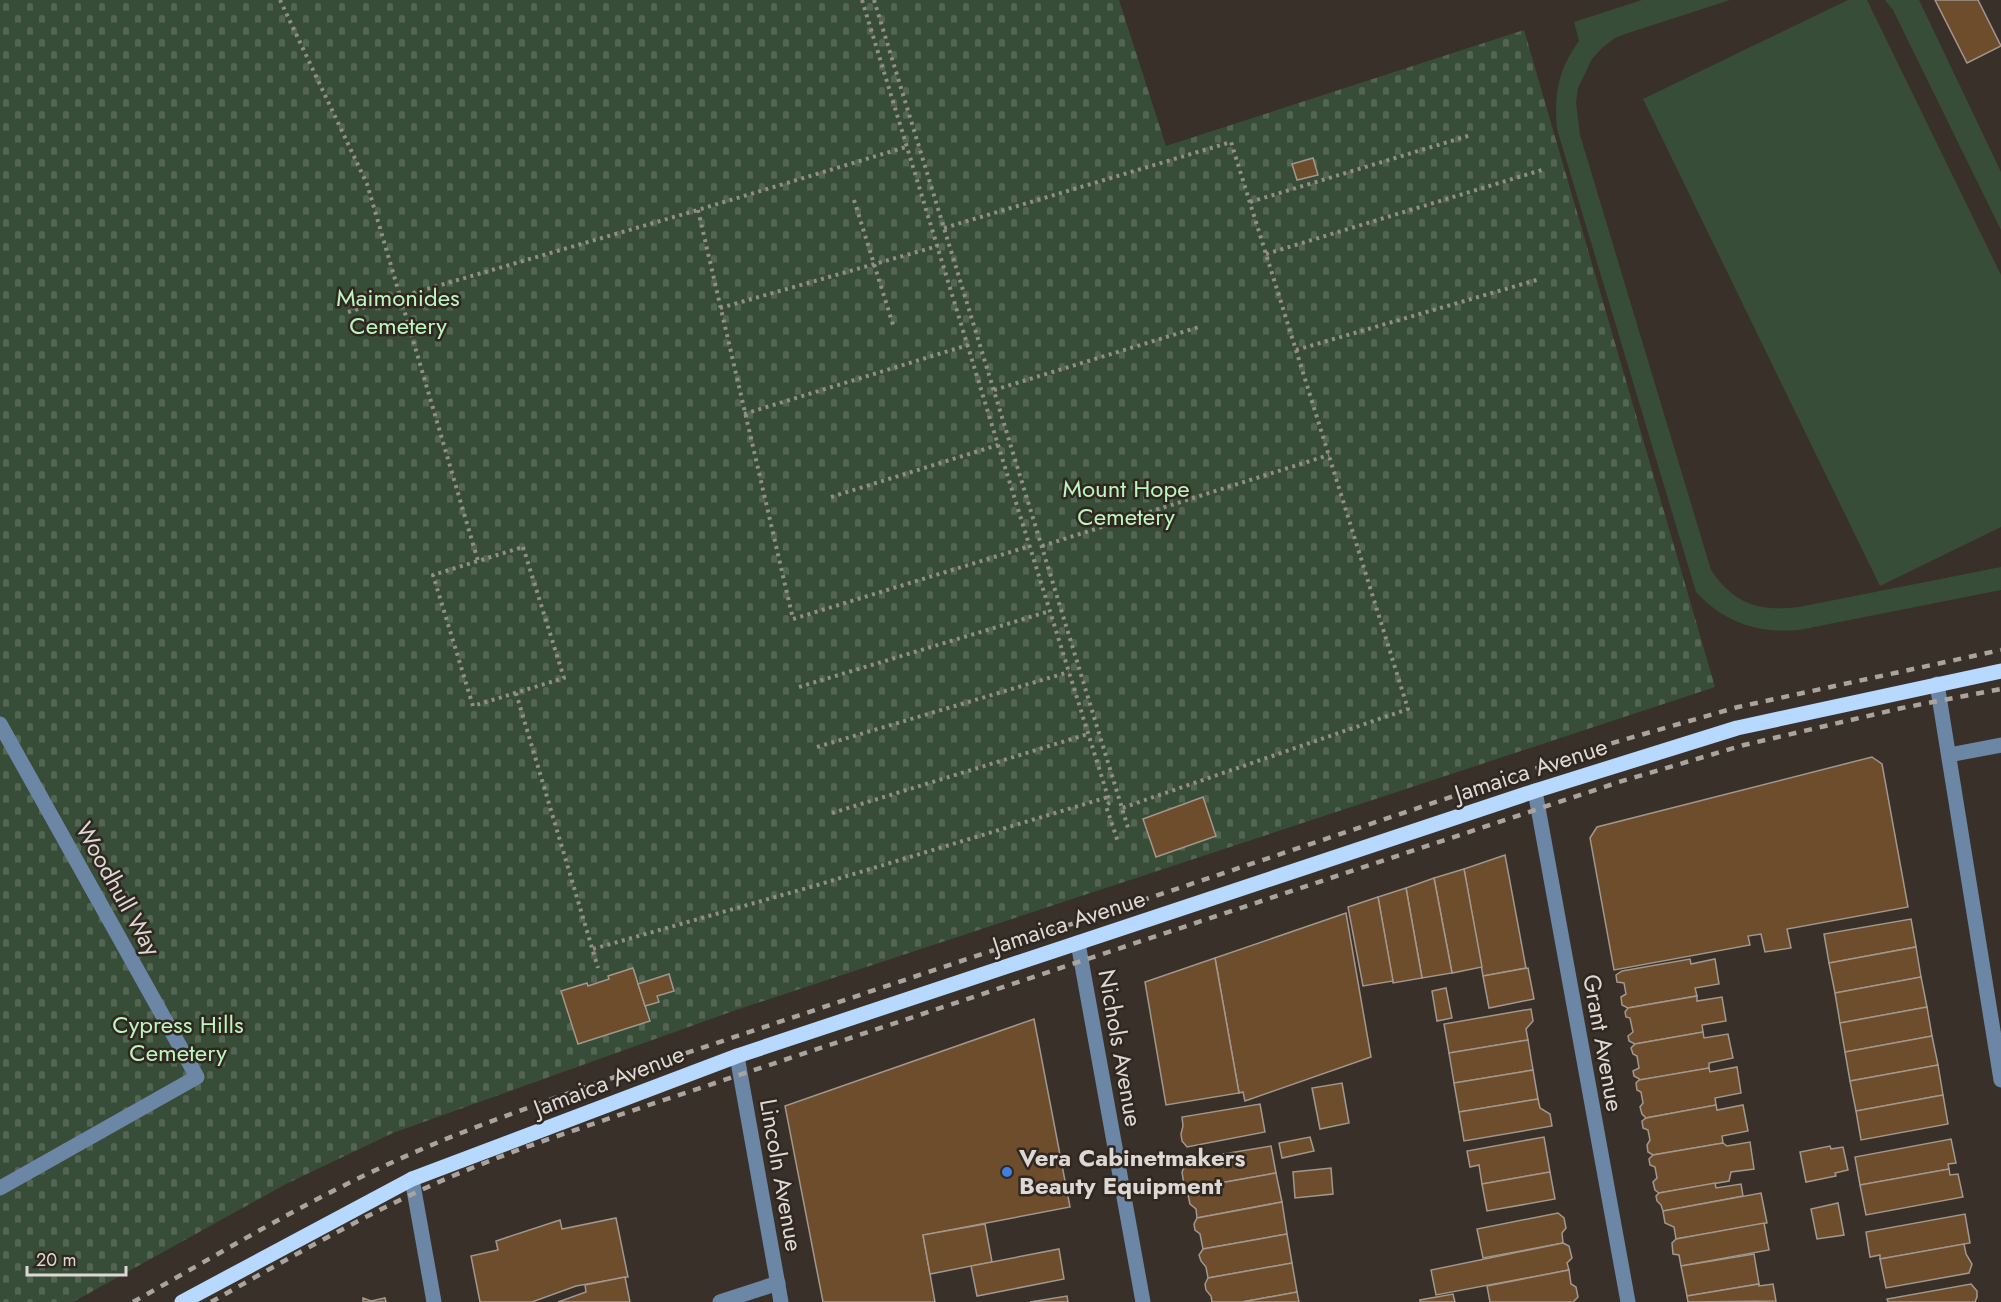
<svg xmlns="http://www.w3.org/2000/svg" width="2001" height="1302" viewBox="0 0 2001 1302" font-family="Jost,sans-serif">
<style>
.grass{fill:#374d37}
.cemetery{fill:url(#cemetery-stones)}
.building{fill:#6d4d2b;stroke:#a1978e;stroke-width:1.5}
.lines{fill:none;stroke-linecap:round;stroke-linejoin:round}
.path{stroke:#938d86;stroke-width:4;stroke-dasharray:3 4.5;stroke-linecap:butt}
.minor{stroke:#6c86a5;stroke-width:15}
.major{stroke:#b7d8ff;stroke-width:15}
.rail{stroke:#aaa49e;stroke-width:4.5;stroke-dasharray:8 8;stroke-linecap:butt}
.shop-dot{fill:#3f7fe0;stroke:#2f2720;stroke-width:2}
.labels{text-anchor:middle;stroke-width:5;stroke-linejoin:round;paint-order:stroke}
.park-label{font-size:24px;fill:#bcf6be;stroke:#2f2720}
.street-label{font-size:24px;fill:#ddd8d3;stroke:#2f2720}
.poi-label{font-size:24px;font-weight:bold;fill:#ddd8d3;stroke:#2f2720;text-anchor:start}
</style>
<defs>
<pattern id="cemetery-stones" width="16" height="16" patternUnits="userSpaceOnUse" patternTransform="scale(1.5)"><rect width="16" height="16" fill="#374d37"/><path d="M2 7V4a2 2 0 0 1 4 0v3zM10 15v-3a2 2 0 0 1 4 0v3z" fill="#546653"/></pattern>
</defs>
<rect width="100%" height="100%" fill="#393129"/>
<g class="grass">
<path d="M1642 0H1730L1628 33 1615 38 1602 48 1592 59 1578 88 1576 102 1580 135 1711 570C1734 604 1759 612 1799 607L2001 567V590L1799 630C1759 634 1723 622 1696 592L1557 129C1554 93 1558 70 1579 41L1574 22Z"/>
<polygon points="1848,0 1867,0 2001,275 2001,527 1880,586 1643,99"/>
<polygon points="1885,0 1919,0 2001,172 2001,230 1893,10"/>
</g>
<polygon class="cemetery" points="0,0 1119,0 1166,146 1524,30 1715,687 736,1010 393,1133 286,1184 73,1302 0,1302"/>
<g class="building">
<polygon points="1935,0 1978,0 2001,46 1967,63"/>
<polygon points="1313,158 1318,175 1297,180 1292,164"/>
<polygon points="1872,757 1882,764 1908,907 1787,929 1791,948 1765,952 1761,934 1748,936 1750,945 1614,970 1590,838 1597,827"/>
<polygon points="1203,797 1216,836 1156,857 1143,819"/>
<polygon points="1505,855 1526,968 1483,976 1464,869"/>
<polygon points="1464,869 1482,967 1452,973 1434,878"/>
<polygon points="1434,878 1452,973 1422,978 1406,888"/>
<polygon points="1406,888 1422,978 1393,983 1378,897"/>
<polygon points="1378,897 1393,981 1363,986 1348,907"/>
<polygon points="1346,913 1371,1057 1245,1101 1243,1092 1239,1093 1215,958"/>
<polygon points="1911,919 1916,947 1829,963 1824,934"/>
<polygon points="1916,947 1921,977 1835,993 1829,963"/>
<polygon points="1215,958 1239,1093 1166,1105 1145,982"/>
<polygon points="1690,959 1691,964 1715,959 1719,984 1695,988 1697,996 1628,1008 1622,1005 1621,997 1626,994 1624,983 1617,982 1616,975 1622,971"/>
<polygon points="633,968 650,1021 578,1044 561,991 587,983 588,986 609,979 608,976"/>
<polygon points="1528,968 1534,999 1489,1008 1483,976"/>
<polygon points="669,974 674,991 657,996 659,1002 645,1006 638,984"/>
<polygon points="1921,977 1927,1007 1840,1023 1835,993"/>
<polygon points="1446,988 1452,1018 1437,1021 1432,991"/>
<polygon points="1697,996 1697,1001 1722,997 1726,1021 1702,1025 1703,1032 1635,1044 1629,1041 1628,1036 1633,1032 1630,1018 1626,1017 1625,1012 1628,1008"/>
<polygon points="1927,1007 1932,1036 1845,1052 1840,1023"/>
<polygon points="1531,1009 1533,1021 1526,1029 1528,1040 1449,1053 1444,1024"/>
<polygon points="1034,1019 1070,1207 923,1235 935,1302 823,1302 785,1106"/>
<polygon points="1703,1032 1704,1038 1728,1034 1733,1058 1709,1063 1709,1068 1641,1080 1634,1076 1633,1071 1639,1068 1637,1056 1633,1054 1631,1048 1635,1044"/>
<polygon points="1932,1036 1938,1065 1850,1081 1845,1052"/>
<polygon points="1528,1040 1533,1070 1454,1083 1449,1053"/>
<polygon points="1938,1065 1943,1095 1856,1111 1850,1081"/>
<polygon points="1737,1067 1741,1093 1715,1098 1716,1105 1646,1118 1642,1114 1640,1107 1643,1103 1641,1092 1637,1090 1636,1083 1639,1080 1709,1068 1710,1072"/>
<polygon points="1533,1070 1538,1099 1459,1112 1454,1083"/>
<polygon points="1342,1083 1349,1123 1320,1129 1312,1088"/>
<polygon points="1943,1095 1948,1124 1861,1140 1856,1111"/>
<polygon points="1538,1099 1540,1108 1550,1114 1552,1126 1464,1141 1459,1112"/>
<polygon points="1260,1104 1265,1132 1187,1147 1182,1141 1181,1134 1183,1126 1182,1117"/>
<polygon points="1716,1105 1717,1110 1743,1105 1748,1131 1722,1136 1723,1143 1653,1155 1648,1152 1647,1145 1650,1140 1648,1130 1643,1128 1642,1121 1646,1118"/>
<polygon points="1310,1137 1314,1151 1282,1158 1279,1143"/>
<polygon points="1544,1137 1550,1172 1482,1184 1479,1165 1470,1167 1467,1151"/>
<polygon points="1951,1139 1956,1163 1948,1164 1949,1169 1860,1185 1855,1157"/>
<polygon points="1750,1142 1754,1169 1731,1172 1729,1181 1659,1193 1655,1190 1653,1182 1657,1178 1655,1167 1650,1165 1649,1159 1653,1155 1723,1143 1727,1146"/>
<polygon points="1271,1146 1276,1173 1192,1188 1184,1185 1182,1172 1187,1160"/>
<polygon points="1830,1146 1831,1149 1843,1147 1848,1170 1835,1173 1836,1176 1806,1182 1800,1152"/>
<polygon points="1331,1168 1333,1194 1295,1198 1293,1172"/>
<polygon points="1949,1169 1950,1175 1958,1174 1963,1197 1866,1215 1860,1185"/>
<polygon points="1550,1172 1555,1199 1487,1211 1482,1184"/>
<polygon points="1276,1173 1282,1202 1197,1218 1196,1209 1190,1204 1188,1195 1192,1188"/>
<polygon points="1715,1183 1716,1188 1741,1184 1743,1196 1663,1211 1661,1205 1657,1201 1656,1196 1659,1193"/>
<polygon points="1761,1193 1767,1223 1676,1239 1674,1227 1665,1223 1663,1211"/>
<polygon points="1282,1202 1287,1234 1203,1249 1200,1234 1195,1230 1194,1224 1197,1218"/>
<polygon points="1838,1203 1844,1235 1817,1239 1811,1209"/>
<polygon points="1558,1213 1564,1218 1566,1228 1562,1233 1563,1243 1483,1258 1477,1229"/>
<polygon points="1965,1214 1970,1243 1880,1259 1880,1255 1870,1257 1866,1232"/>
<polygon points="616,1218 628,1277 576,1286 532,1302 480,1302 471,1256 498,1250 496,1241 560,1220 562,1229"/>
<polygon points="1764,1223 1769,1250 1681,1266 1679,1255 1673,1254 1672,1243 1676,1239"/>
<polygon points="985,1224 992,1262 930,1274 923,1235"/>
<polygon points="1287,1234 1292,1263 1208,1278 1206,1267 1201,1261 1199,1255 1203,1249"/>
<polygon points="1563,1243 1569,1246 1572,1258 1567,1263 1569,1270 1436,1295 1431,1270"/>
<polygon points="1964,1244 1966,1254 1972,1264 1969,1273 1886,1288 1880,1259"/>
<polygon points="1059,1249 1064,1279 977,1296 971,1266"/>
<polygon points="1754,1254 1759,1284 1687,1296 1681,1266"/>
<polygon points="1292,1263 1297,1292 1242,1302 1212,1302 1211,1296 1206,1290 1205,1284 1208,1278"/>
<polygon points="1569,1270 1571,1284 1576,1287 1578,1297 1573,1302 1490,1302 1487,1286"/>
<polygon points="625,1277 630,1302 558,1302 586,1292 585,1285"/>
<polygon points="1759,1284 1759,1286 1773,1284 1776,1301 1688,1302 1687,1296"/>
<polygon points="1971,1284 1977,1291 1977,1297 1975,1302 1888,1302 1887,1299"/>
<polygon points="1297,1292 1299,1302 1242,1302"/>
<polygon points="1453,1294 1455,1302 1420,1302 1420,1300"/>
<polygon points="1067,1296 1068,1302 1030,1302"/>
<polygon points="363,1298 371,1301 385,1298 386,1302 363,1302"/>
</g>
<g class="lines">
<g class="path">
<polyline points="280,0 367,184 478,561"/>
<polyline points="862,0 998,445 1108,797 1110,802 1106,806 1118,842"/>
<polyline points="874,0 1129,831"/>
<polyline points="854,200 894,328"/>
<polyline points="1250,202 1471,135"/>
<polyline points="698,210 793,619 1030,546"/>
<polyline points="944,228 1231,142 1408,709 1122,808"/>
<polyline points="1266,254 1545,169"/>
<polyline points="720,308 938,246"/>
<polyline points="348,312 691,212 906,147"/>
<polyline points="1296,350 1540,279"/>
<polyline points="994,390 1199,327"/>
<polyline points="744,414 968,345"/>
<polyline points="831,497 998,445"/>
<polyline points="1042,546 1329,455"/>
<polygon points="523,547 564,678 473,706 433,575"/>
<polyline points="799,687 1050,611"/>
<polyline points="516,693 598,968"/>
<polyline points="817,747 1069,672"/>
<polyline points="832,813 1088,734"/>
<polyline points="593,949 814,886 1108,797"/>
</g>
<g class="minor">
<polyline points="1937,684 2001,1080"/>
<polyline points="0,724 197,1077 0,1188"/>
<polyline points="1949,755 2001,745"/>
<polyline points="1535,791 1628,1302"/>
<polyline points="1078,943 1143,1302"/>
<polyline points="737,1056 781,1302"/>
<polyline points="412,1179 434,1302"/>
<polyline points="720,1302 778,1283"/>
</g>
<polyline class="major" points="182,1302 412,1179 737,1056 1535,791 1737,728 2001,671"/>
<g class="rail">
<path d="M133 1302C214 1257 294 1208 378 1169 451 1134 527 1108 603 1081L1609 744 1738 707 2001 650"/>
<path d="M211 1302C300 1252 391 1199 487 1162 529 1145 573 1131 616 1116L1619 782 1744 745 1902 708 2001 689"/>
</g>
</g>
<circle class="shop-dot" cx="1007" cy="1172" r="6"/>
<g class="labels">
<g class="park-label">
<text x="398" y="306">Maimonides<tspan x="398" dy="28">Cemetery</tspan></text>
<text x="1126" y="497">Mount Hope<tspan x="1126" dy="28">Cemetery</tspan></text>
<text x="178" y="1033">Cypress Hills<tspan x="178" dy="28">Cemetery</tspan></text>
</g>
<g class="street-label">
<text transform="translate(1531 770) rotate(-18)" y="8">Jamaica Avenue</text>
<text transform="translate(118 889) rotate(61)" y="8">Woodhull Way</text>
<text transform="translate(1069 922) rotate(-18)" y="8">Jamaica Avenue</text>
<text transform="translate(1603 1043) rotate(80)" y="8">Grant Avenue</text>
<text transform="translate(1120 1048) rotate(80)" y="8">Nichols Avenue</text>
<text transform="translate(609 1081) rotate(-21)" y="8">Jamaica Avenue</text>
<text transform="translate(781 1175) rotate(80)" y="8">Lincoln Avenue</text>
</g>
<g class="poi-label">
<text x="1019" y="1166">Vera Cabinetmakers<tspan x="1019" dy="28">Beauty Equipment</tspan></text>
</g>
</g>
<path d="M27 1266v9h99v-9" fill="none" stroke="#ddd8d3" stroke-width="3"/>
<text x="36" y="1266" font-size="18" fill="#ddd8d3" stroke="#2f2720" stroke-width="4.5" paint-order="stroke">20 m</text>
</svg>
